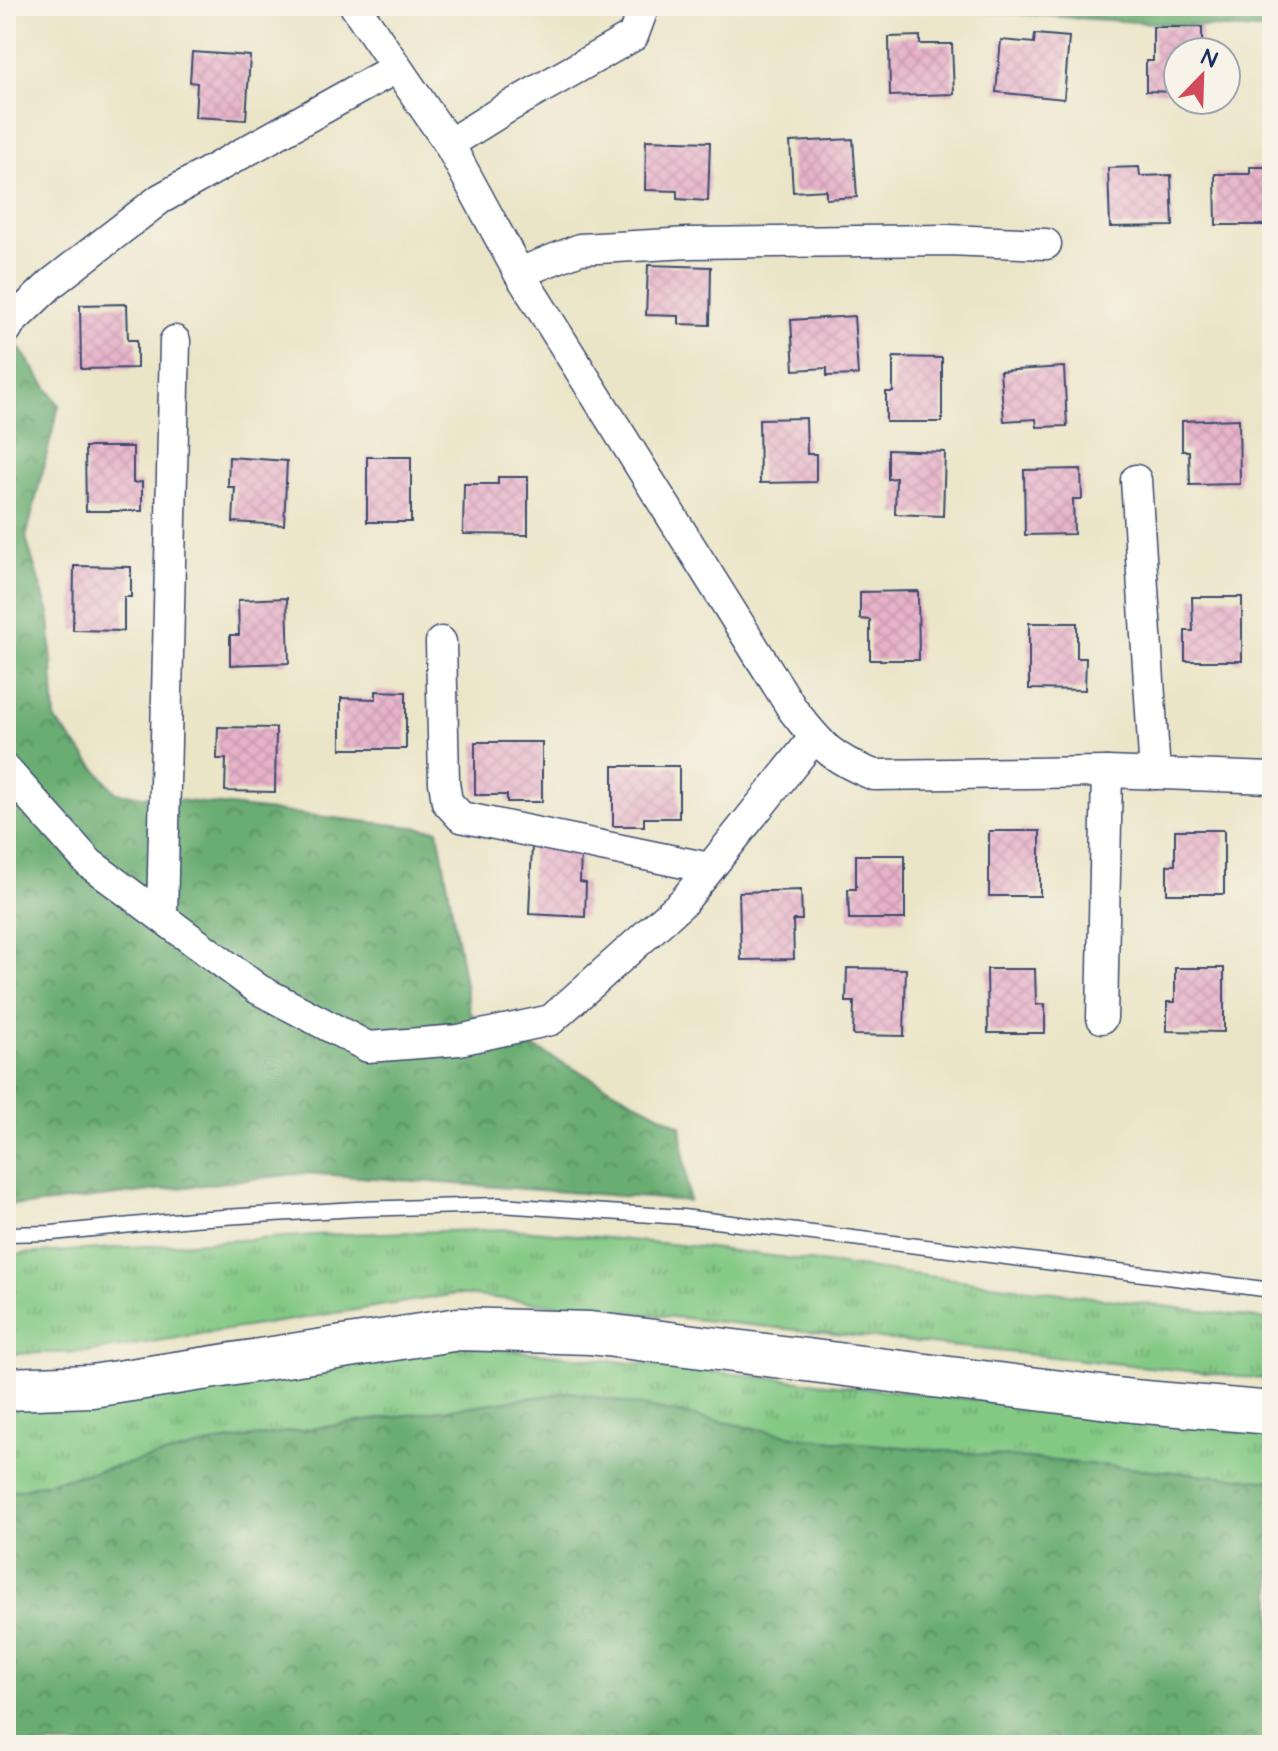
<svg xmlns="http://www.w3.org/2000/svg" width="1278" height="1751" viewBox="0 0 1278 1751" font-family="'Architects Daughter',sans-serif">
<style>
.grass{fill:url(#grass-tufts);stroke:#4f7c71;stroke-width:2}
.forest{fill:url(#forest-crowns);stroke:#426e68;stroke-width:2}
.building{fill:url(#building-cross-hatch)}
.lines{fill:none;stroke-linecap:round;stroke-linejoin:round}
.lane-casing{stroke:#3a4a6e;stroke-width:17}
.street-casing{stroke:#3a4a6e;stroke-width:33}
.secondary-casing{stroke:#3a4a6e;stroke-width:45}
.lane{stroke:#fff;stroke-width:14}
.street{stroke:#fff;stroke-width:30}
.secondary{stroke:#fff;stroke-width:42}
</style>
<defs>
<pattern id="grass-tufts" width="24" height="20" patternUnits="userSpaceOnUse" patternTransform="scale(2)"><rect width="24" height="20" fill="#83c984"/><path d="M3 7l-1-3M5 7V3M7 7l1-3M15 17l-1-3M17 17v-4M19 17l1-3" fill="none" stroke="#6aa46f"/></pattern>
<pattern id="forest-crowns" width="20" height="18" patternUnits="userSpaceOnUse" patternTransform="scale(2)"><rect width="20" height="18" fill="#6aad72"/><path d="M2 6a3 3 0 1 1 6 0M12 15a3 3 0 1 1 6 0" fill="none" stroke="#568d61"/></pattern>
<pattern id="building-cross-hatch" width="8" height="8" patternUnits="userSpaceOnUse" patternTransform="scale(2)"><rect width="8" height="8" fill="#e7b2c9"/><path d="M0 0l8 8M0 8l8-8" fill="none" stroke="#c699af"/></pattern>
</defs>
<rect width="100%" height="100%" fill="#f7f3e8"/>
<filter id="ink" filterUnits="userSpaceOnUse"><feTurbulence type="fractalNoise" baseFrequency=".0125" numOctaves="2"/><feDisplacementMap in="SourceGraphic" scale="16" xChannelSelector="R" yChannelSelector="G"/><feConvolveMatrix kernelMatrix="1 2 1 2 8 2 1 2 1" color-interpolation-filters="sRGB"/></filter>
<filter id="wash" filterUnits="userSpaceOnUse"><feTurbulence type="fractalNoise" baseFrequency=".006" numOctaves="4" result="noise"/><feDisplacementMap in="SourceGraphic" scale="32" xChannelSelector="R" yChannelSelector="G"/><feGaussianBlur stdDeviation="1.8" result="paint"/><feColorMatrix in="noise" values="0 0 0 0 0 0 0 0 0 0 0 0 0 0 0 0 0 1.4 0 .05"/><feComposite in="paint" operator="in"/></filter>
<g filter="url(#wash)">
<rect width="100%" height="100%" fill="#ebe5c8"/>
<g class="grass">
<polygon points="512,1229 701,1247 1272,1320 1272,1380 456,1294 88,1352 6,1354 6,1255 316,1235"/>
<polygon points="460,1345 1272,1431 1272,1481 804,1438 571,1392 218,1442 6,1493 6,1404"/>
</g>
<g class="forest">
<polygon points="898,6 1272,6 1272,31"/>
<polygon points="6,329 59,405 26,538 49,614 55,720 116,793 438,830 470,1013 681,1126 689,1201 304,1173 33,1205 6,1204"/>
<polygon points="571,1392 804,1438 1272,1481 1272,1745 6,1745 6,1493 218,1442"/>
</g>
<g id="blocks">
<g class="building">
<polygon points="1153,27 1202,27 1202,52 1178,52 1178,92 1146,91 1146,61 1153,61"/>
<polygon points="1035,34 1069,37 1064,99 996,92 1001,40 1034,43"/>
<polygon points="920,36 920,44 952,44 954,94 890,96 889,37"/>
<polygon points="192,52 250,56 246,120 195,117 197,83 190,82"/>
<polygon points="853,139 857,197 826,199 826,190 793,192 790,142"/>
<polygon points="646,140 710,142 708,201 677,199 677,191 645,190"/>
<polygon points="1139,167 1140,176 1171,175 1173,226 1110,227 1108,168"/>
<polygon points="1250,167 1272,167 1272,225 1216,225 1215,174 1250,174"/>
<polygon points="648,265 711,267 710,325 679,324 679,316 646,315"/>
<polygon points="127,304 128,340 137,340 137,368 81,369 80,305"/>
<polygon points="854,316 858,375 827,376 827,368 794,370 791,320"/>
<polygon points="893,357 942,358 942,422 886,422 886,392 893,392"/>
<polygon points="1064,367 1067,426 1037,427 1036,419 1004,421 1000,371"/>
<polygon points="806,418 807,454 816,454 816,482 760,483 759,419"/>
<polygon points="1239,419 1240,484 1190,485 1189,451 1182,451 1182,421"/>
<polygon points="85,447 133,447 133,483 142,482 142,511 86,511"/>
<polygon points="888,450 945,452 943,516 895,514 896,478 888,479"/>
<polygon points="229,457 287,461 284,525 233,522 235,487 228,487"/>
<rect x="367" y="457" width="44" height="65"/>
<polygon points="1081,469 1082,499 1073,499 1074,534 1025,535 1024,470"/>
<polygon points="498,477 528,477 528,535 463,534 464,484 498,484"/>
<polygon points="74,566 131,567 131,597 124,597 124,631 73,630"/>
<polygon points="918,591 919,660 870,660 870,620 860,619 860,592"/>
<polygon points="1192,597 1242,597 1242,661 1185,661 1185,631 1193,631"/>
<polygon points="287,598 289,663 230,665 230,635 239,635 238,600"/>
<polygon points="1029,623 1077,623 1077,658 1086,658 1085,690 1029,689"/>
<polygon points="376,691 406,692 406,749 341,749 341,698 376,699"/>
<polygon points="218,727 276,728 275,792 225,791 226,759 217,759"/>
<polygon points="475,742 542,742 542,802 507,802 507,795 475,795"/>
<polygon points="613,766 679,766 679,818 644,818 644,826 613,826"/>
<polygon points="1175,830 1224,830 1224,894 1167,894 1167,865 1175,865"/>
<rect x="989" y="831" width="51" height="65"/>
<polygon points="532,846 581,848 580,882 586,883 585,917 529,914"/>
<polygon points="856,855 905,855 905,919 849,919 848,889 856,889"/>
<polygon points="801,890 802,920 793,920 794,959 741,960 739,892"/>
<polygon points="847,968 906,969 904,1036 853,1035 854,1002 846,1002"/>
<polygon points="1175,968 1224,968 1224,1032 1167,1031 1167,1002 1175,1002"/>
<polygon points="987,969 1035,969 1036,1005 1045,1004 1045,1033 988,1033"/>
</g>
</g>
</g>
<g filter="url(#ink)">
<use href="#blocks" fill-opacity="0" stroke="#3a4a6e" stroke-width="2"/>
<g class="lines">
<defs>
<polyline id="lane" points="6,1234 52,1233 192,1219 356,1209 500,1205 683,1217 1272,1290"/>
<g id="street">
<path d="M355 6 449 144 519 273 793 710C821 746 831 758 874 775L1107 772 1272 778"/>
<polyline points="449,144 505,109 633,36 644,6"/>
<polyline points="519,273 580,249 689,243 948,240 1046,244"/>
<polyline points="6,330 10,323 52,283 160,199 396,68"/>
<polyline points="1136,480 1155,774"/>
<polyline points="441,642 444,782 447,802 461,817 709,868"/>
<polyline points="6,770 89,863 258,989 368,1047 459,1040 551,1020 683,902 814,738"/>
<polyline points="162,917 175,341"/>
<polyline points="1102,1018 1107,772"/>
</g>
<polyline id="secondary" points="6,1389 92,1386 459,1329 590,1333 1133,1401 1272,1413"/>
</defs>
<use href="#lane" class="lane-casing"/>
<use href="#street" class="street-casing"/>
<use href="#secondary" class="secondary-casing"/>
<use href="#lane" class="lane"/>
<use href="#street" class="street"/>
<use href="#secondary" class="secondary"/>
</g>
</g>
<rect width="1278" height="1751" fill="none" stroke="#f7f3e8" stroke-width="32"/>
<g transform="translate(1202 76) rotate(23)"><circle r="38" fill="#f7f3e8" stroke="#9fa5b1" stroke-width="2"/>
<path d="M0-6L14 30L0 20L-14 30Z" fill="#d1495b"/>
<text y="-12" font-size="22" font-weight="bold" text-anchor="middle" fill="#1b2f5e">N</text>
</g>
</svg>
